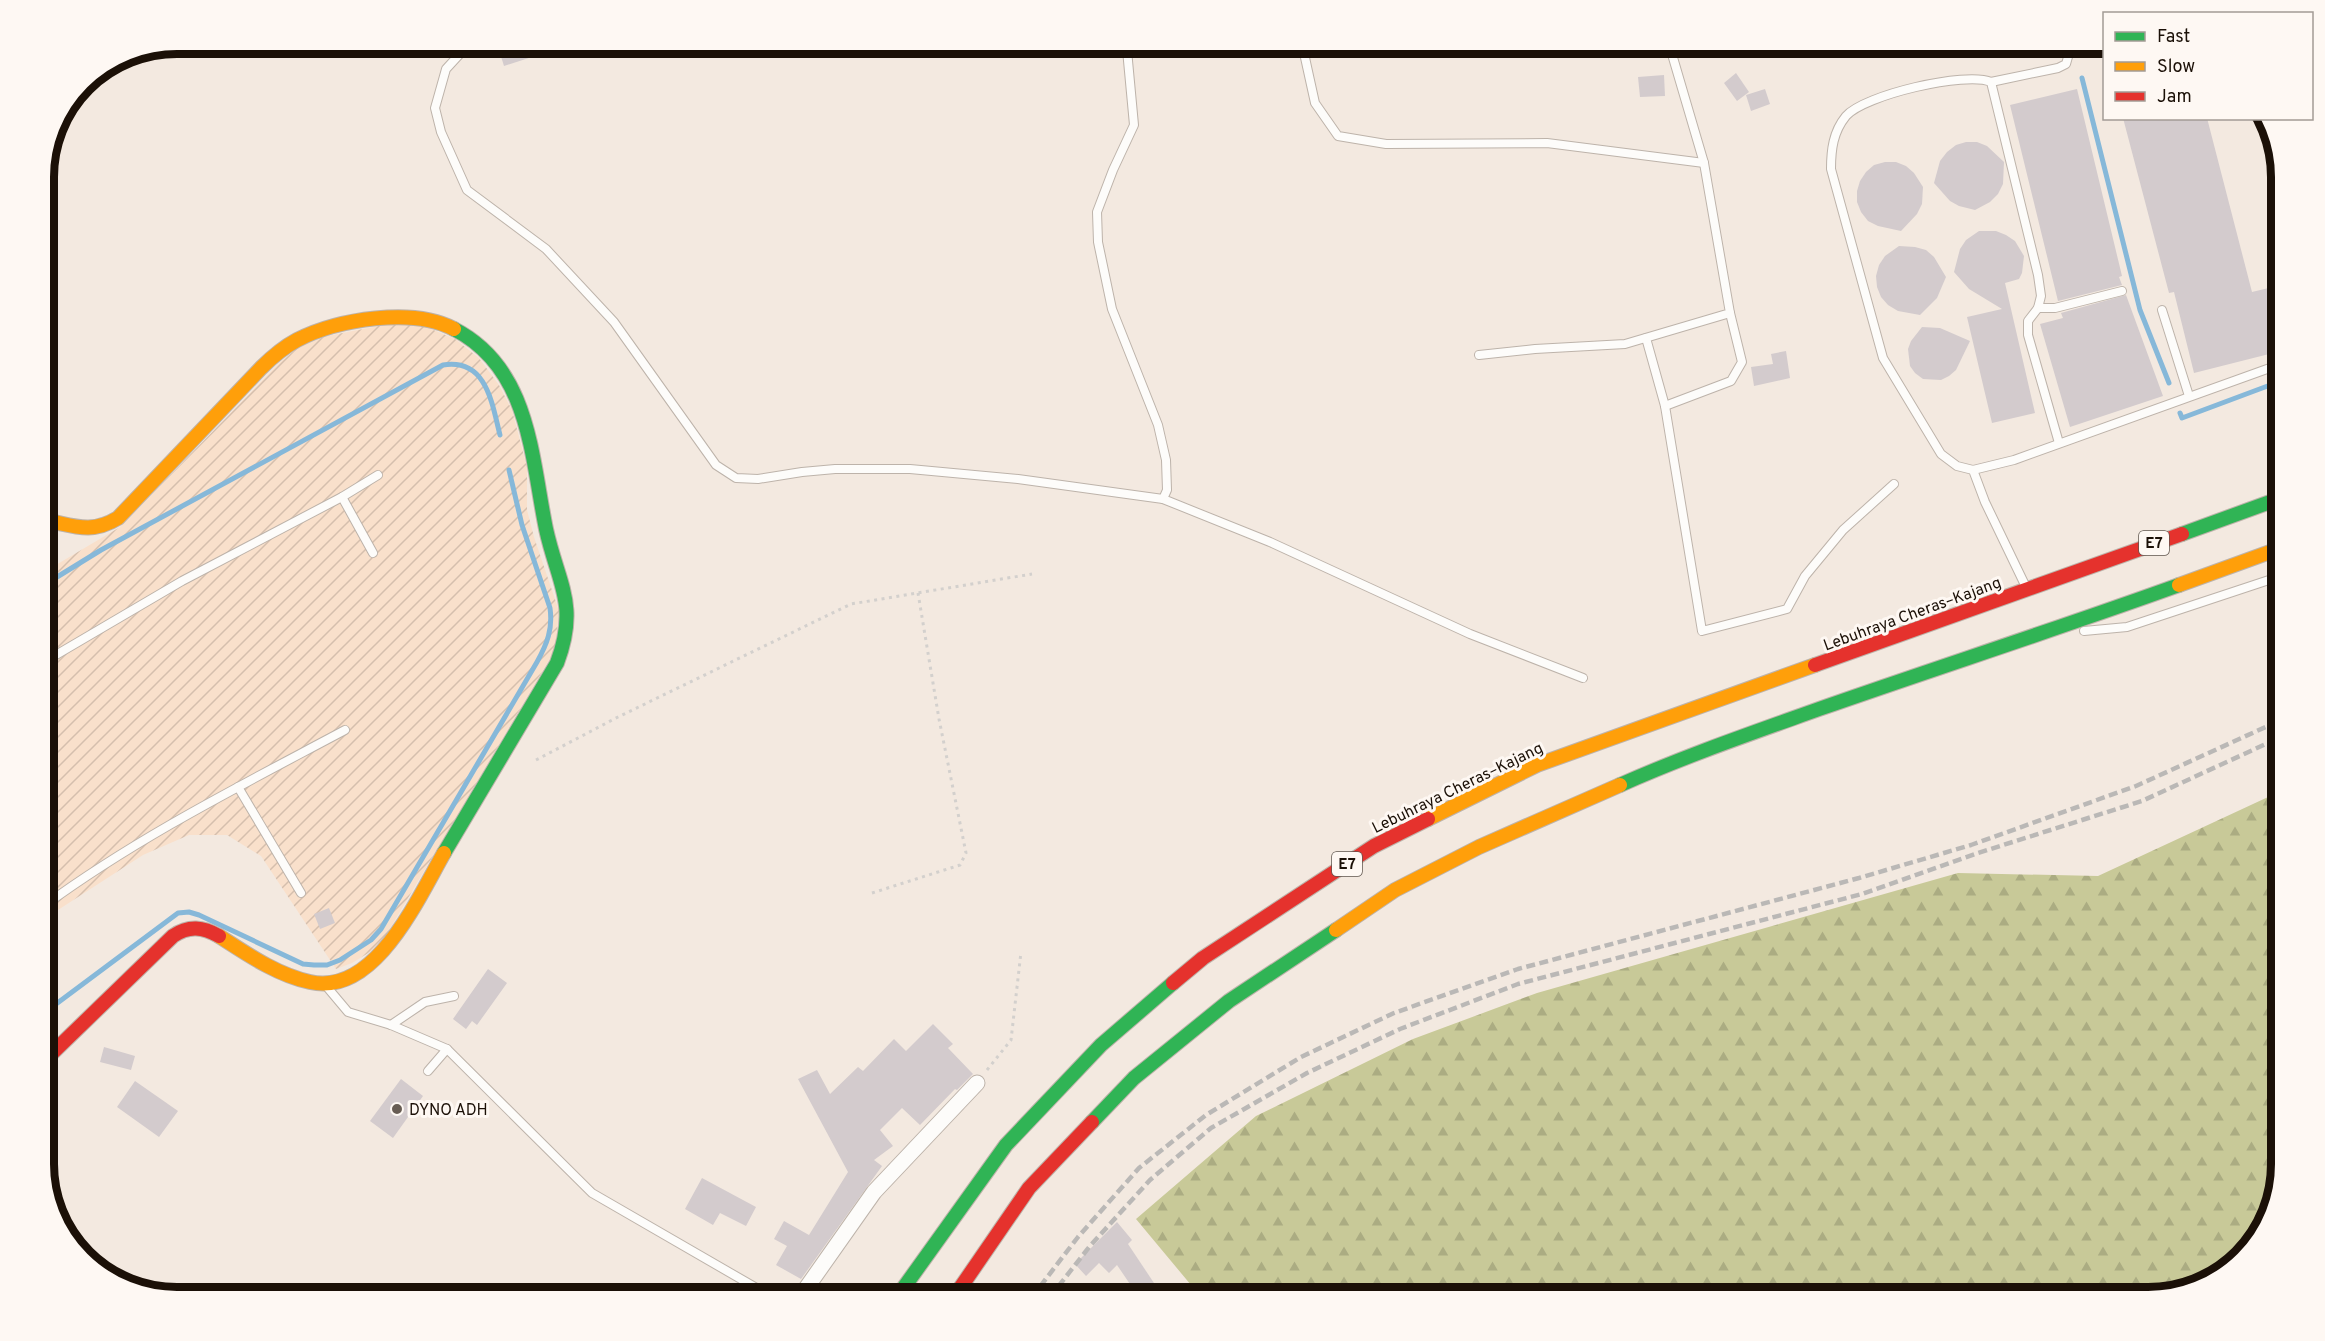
<svg xmlns="http://www.w3.org/2000/svg" width="2325" height="1341" viewBox="0 0 2325 1341" font-family="Overpass,sans-serif">
<style>
.industrial{fill:url(#industrial-furrows)}
.forest{fill:url(#forest-firs)}
.lines{fill:none;stroke-linecap:round;stroke-linejoin:round}
.stream{stroke:#86b8d9;stroke-width:5}
.building{fill:#d3cbcd}
.lane-casing{stroke:#bdb3aa;stroke-width:10}
.street-casing{stroke:#bdb3aa;stroke-width:17}
.fast-casing{stroke:#bdb3aa;stroke-width:16}
.slow-casing{stroke:#bdb3aa;stroke-width:16}
.jam-casing{stroke:#bdb3aa;stroke-width:16}
.path{stroke:#d3d0cd;stroke-width:3;stroke-dasharray:3 4.5;stroke-linecap:butt}
.lane{stroke:#fdfcfa;stroke-width:8}
.street{stroke:#fdfcfa;stroke-width:15}
.fast{stroke:#30b455;stroke-width:14}
.slow{stroke:#ff9f0a;stroke-width:14}
.jam{stroke:#e5322d;stroke-width:14}
.rail{stroke:#bab8b6;stroke-width:4.5;stroke-dasharray:9 4.5;stroke-linecap:butt}
.poi-dot{fill:#675c53;stroke:#fef8f3;stroke-width:2}
.labels{text-anchor:middle;stroke-width:6;stroke-linejoin:round;paint-order:stroke}
.shield{fill:#fef8f3;stroke:#5f564e;stroke-width:1.5}
.shield-label{font-size:15px;font-weight:bold;fill:#1b1007}
.street-label{font-size:16px;fill:#1b1007;stroke:#fef8f3}
.poi-label{font-size:16px;fill:#1b1007;stroke:#fef8f3;text-anchor:start}
.rim{fill:none;stroke:#1b1007;stroke-width:8}
</style>
<defs>
<pattern id="industrial-furrows" width="10" height="10" patternUnits="userSpaceOnUse" patternTransform="scale(1.5)"><rect width="10" height="10" fill="#f9e0cb"/><path d="M-1 1l2-2M0 10L10 0M9 11l2-2" fill="none" stroke="#d5bfad"/></pattern>
<pattern id="forest-firs" width="22" height="20" patternUnits="userSpaceOnUse" patternTransform="scale(1.5)"><rect width="22" height="20" fill="#c8c998"/><path d="M5 1l3.5 6h-7zM16 11l3.5 6h-7z" fill="#abac82"/></pattern>
</defs>
<rect width="100%" height="100%" fill="#f3e9e0"/>
<polygon class="industrial" points="394,323 424,326 455,339 479,358 499,385 512,410 527,467 527,510 534,537 559,611 555,650 385,937 370,952 352,963 336,969 261,856 227,835 189,835 143,855 44,919 44,572 120,527 279,363 299,347 327,336"/>
<polygon class="forest" points="2281,791 2281,1164 2264,1230 2215,1279 2148,1297 1201,1297 1136,1219 1256,1116 1413,1039 1537,993 1958,873 2098,876"/>
<g class="lines">
<g class="stream">
<polyline points="2082,78 2140,310 2169,383"/>
<polyline points="2180,413 2182,418 2281,381"/>
<path d="M44 585 101 550 443 365C487 358 492 404 500 435"/>
<path d="M44 1013 178 913 189 912 199 915 303 964 314 965H327L340 960 371 940 381 929 537 662C547 644 553 629 550 608L522 525 509 470"/>
</g>
</g>
<g class="building">
<polygon points="497,44 532,44 535,56 504,66"/>
<polygon points="1736,73 1749,92 1737,101 1724,83"/>
<polygon points="1664,75 1665,96 1640,97 1638,77"/>
<polygon points="1765,89 1770,104 1751,111 1746,95"/>
<polygon points="2077,89 2122,276 2119,277 2122,285 2058,301 2010,105"/>
<polygon points="2123,118 2207,118 2252,292 2281,285 2281,351 2194,373 2174,292 2169,293"/>
<polygon points="1966,142 1977,142 1987,146 2004,162 2003,184 1998,194 1990,202 1975,210 1959,206 1950,201 1934,183 1940,161 1947,152 1956,145"/>
<polygon points="1885,162 1896,162 1906,166 1914,173 1923,187 1922,204 1917,214 1901,231 1878,226 1868,221 1861,212 1857,202 1857,191 1860,181 1866,172 1874,165"/>
<polygon points="1979,231 1996,231 2006,235 2015,241 2024,256 2022,273 2019,279 2005,283 2035,413 1992,423 1967,317 2002,309 1969,289 1954,272 1960,249 1966,240"/>
<polygon points="1899,246 1915,247 1926,250 1934,257 1946,277 1937,298 1920,315 1898,311 1888,305 1881,297 1877,287 1876,276 1879,265 1885,256"/>
<polygon points="2126,295 2163,396 2070,427 2040,324 2063,318 2061,313"/>
<polygon points="1922,327 1940,328 1970,341 1956,370 1949,376 1941,380 1923,379 1915,373 1910,366 1908,349 1911,341"/>
<polygon points="1786,351 1790,378 1754,386 1751,367 1773,364 1771,354"/>
<polygon points="329,908 335,923 320,929 314,914"/>
<polygon points="488,969 507,983 477,1025 472,1021 466,1029 453,1019"/>
<polygon points="933,1024 953,1044 948,1048 973,1074 957,1090 955,1089 920,1125 902,1108 880,1130 893,1146 874,1160 882,1166 801,1279 776,1265 787,1246 774,1239 784,1221 809,1235 848,1172 798,1079 817,1070 830,1094 858,1067 863,1071 894,1039 906,1051"/>
<polygon points="104,1047 135,1056 131,1070 100,1062"/>
<polygon points="401,1079 423,1096 393,1138 370,1121"/>
<polygon points="135,1081 178,1111 159,1137 117,1107"/>
<polygon points="702,1178 756,1207 746,1226 720,1213 713,1225 685,1209"/>
<polygon points="1117,1222 1132,1240 1128,1244 1154,1283 1140,1293 1137,1288 1134,1290 1117,1265 1109,1273 1099,1263 1086,1276 1075,1264"/>
</g>
<g class="lines">
<defs>
<g id="lane">
<polyline points="469,44 446,69 435,108 441,132 467,190 546,249 614,322 716,465 736,478 758,479 802,472 835,469 910,469 1018,479 1163,499"/>
<polyline points="1131,44 1127,50 1134,125 1113,170 1097,212 1098,242 1112,309 1158,425 1166,460 1167,490 1163,499 1270,542 1470,634 1583,678"/>
<polyline points="1302,44 1315,103 1338,136 1386,144 1547,143 1704,163"/>
<polyline points="1991,82 2058,68 2066,64 2068,57 2064,44"/>
<polyline points="2038,308 2055,308 2122,291"/>
<polyline points="2162,310 2189,396"/>
<polyline points="1646,338 1665,406 1702,631 1787,609 1805,576 1843,530 1894,484"/>
<polyline points="1479,355 1535,349 1625,344 1730,313 1704,163 1669,44"/>
<polyline points="1665,406 1731,381 1742,362 1730,313"/>
<polyline points="1973,470 2014,460 2281,364"/>
<polyline points="342,497 373,553"/>
<path d="M2025 585 1985 502 1973 470 1957 466 1941 454 1883 358 1831 169C1831 150 1833 132 1846 116 1864 95 1966 71 1991 82L2038 275 2041 296 2038 308 2028 321V335L2059 443"/>
<polyline points="2084,631 2127,627 2281,576"/>
<polyline points="44,662 182,581 342,497 378,475"/>
<polyline points="238,787 301,893"/>
<path d="M44 906C138 837 242 785 345 730"/>
<polyline points="327,987 348,1012 391,1025 447,1049 592,1193 772,1297"/>
<polyline points="391,1025 425,1002 454,996"/>
<polyline points="428,1071 447,1049"/>
</g>
<polyline id="street" points="800,1297 874,1192 977,1083"/>
<g id="fast">
<polyline points="2182,534 2281,498"/>
<path d="M1620 785C1685 756 1752 733 1819 709 1939 667 2060 628 2179 585"/>
<path d="M444 853 557 663C579 604 558 584 546 529 531 456 530 368 454 329"/>
<polyline points="1092,1122 1134,1078 1229,1001 1336,930"/>
<polyline points="897,1297 1006,1145 1101,1045 1173,983"/>
</g>
<g id="slow">
<path d="M44 520C73 525 90 535 118 518L261 368C272 357 284 347 297 340 338 319 413 307 454 329"/>
<polyline points="2179,585 2281,548"/>
<polyline points="1428,819 1537,765 1815,665"/>
<polyline points="1336,930 1395,890 1479,847 1620,785"/>
<path d="M219 936C247 954 277 975 310 982 375 997 418 898 444 853"/>
</g>
<g id="jam">
<polyline points="1815,665 2182,534"/>
<polyline points="1173,983 1203,958 1374,846 1428,819"/>
<path d="M44 1061 173 936C189 925 203 927 219 936"/>
<polyline points="954,1297 1029,1188 1092,1122"/>
</g>
</defs>
<use href="#lane" class="lane-casing"/>
<use href="#street" class="street-casing"/>
<use href="#fast" class="fast-casing"/>
<use href="#slow" class="slow-casing"/>
<use href="#jam" class="jam-casing"/>
<g class="path">
<polyline points="536,760 618,717 851,604 1032,574"/>
<polyline points="872,893 960,865 966,853 939,719 918,593"/>
<polyline points="987,1070 1011,1040 1021,952"/>
</g>
<use href="#lane" class="lane"/>
<use href="#street" class="street"/>
<use href="#fast" class="fast"/>
<use href="#slow" class="slow"/>
<use href="#jam" class="jam"/>
<g class="rail">
<polyline points="1032,1297 1078,1237 1139,1168 1206,1115 1301,1057 1394,1013 1518,969 1859,878 1971,845 2136,786 2281,720"/>
<polyline points="1050,1297 1090,1246 1150,1180 1211,1128 1307,1073 1400,1029 1518,984 1862,894 1978,853 2142,801 2281,737"/>
</g>
</g>
<circle class="poi-dot" cx="397" cy="1109" r="6"/>
<g class="labels">
<g class="shield">
<rect x="2139" y="531" width="30" height="24" rx="4.5"/>
<rect x="1332" y="852" width="30" height="24" rx="4.5"/>
</g>
<g class="shield-label">
<text x="2154" y="548">E7</text>
<text x="1347" y="869">E7</text>
</g>
<g class="street-label">
<text transform="translate(1912 613) rotate(-20)" y="6">Lebuhraya Cheras–Kajang</text>
<text transform="translate(1457 787) rotate(-26)" y="6">Lebuhraya Cheras–Kajang</text>
</g>
<g class="poi-label">
<text x="409" y="1115">DYNO ADH</text>
</g>
</g>
<path d="M0 0H2325V1341H0ZM177 54H2148A123 123 0 0 1 2271 177V1164A123 123 0 0 1 2148 1287H177A123 123 0 0 1 54 1164V177A123 123 0 0 1 177 54Z" fill="#fef8f3" fill-rule="evenodd"/>
<path class="rim" d="M177 54H2148A123 123 0 0 1 2271 177V1164A123 123 0 0 1 2148 1287H177A123 123 0 0 1 54 1164V177A123 123 0 0 1 177 54Z"/>
<rect x="2103" y="12" width="210" height="108" fill="#fef8f3" stroke="#a39b95" stroke-width="1.5"/>
<rect x="2115" y="32" width="30" height="9" fill="#30b455" stroke="#a39b95" stroke-width="1.5"/>
<text x="2157" y="42" font-size="18" fill="#1b1007">Fast</text>
<rect x="2115" y="62" width="30" height="9" fill="#ff9f0a" stroke="#a39b95" stroke-width="1.5"/>
<text x="2157" y="72" font-size="18" fill="#1b1007">Slow</text>
<rect x="2115" y="92" width="30" height="9" fill="#e5322d" stroke="#a39b95" stroke-width="1.5"/>
<text x="2157" y="102" font-size="18" fill="#1b1007">Jam</text>
</svg>
